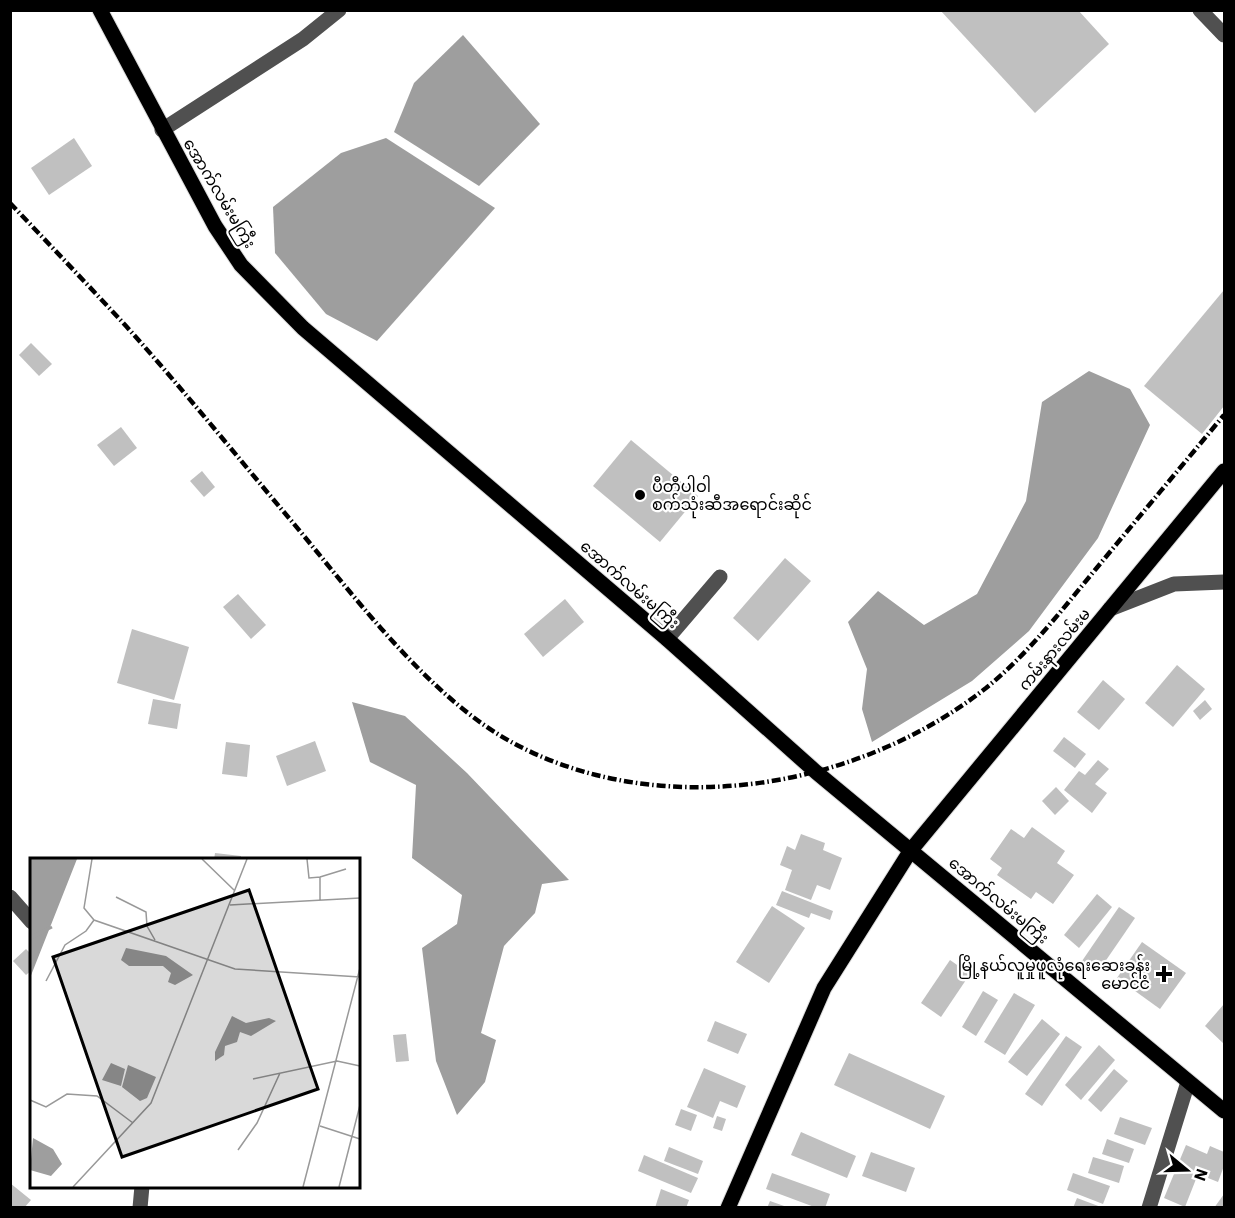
<svg xmlns="http://www.w3.org/2000/svg" width="1235" height="1218" viewBox="0 0 1235 1218" font-family="'IBM Plex Sans','Noto Sans Myanmar',sans-serif">
<style>
.water{fill:#9e9e9e}
.building{fill:#c0c0c0}
.lines{fill:none;stroke-linecap:round;stroke-linejoin:round}
.major-casing{stroke:#dbdbdb;stroke-width:17}
.minor{stroke:#505050;stroke-width:15}
.major{stroke:#000;stroke-width:15}
.rail{stroke:#000;stroke-width:4.5;stroke-dasharray:9 3 1.5 3;stroke-linecap:butt}
.poi-dot{fill:#000;stroke:#fff;stroke-width:2}
.labels{text-anchor:middle;stroke-width:4.5;stroke-linejoin:round;paint-order:stroke}
.street-label{font-size:16px;fill:#000;stroke:#fff}
.poi-label{font-size:16px;fill:#000;stroke:#fff;text-anchor:start}
.inset-river{fill:none;stroke:#9e9e9e;stroke-width:3}
.inset-road{fill:none;stroke:#999;stroke-width:1.5}
.view{fill:#000;fill-opacity:0.15;stroke:#000;stroke-width:3}
.inset-edge{fill:none;stroke:#000;stroke-width:3}
</style>
<rect width="100%" height="100%" fill="#fff"/>
<g class="water">
<polygon points="463,35 540,124 479,186 394,132 414,83"/>
<polygon points="386,138 495,208 377,341 326,314 275,253 273,207 341,153"/>
<polygon points="1089,371 1130,389 1150,425 1098,538 1029,631 972,681 872,742 862,709 867,669 848,622 878,591 924,625 977,594 1026,501 1042,402"/>
<polygon points="352,702 405,716 467,773 569,880 542,884 535,913 504,946 481,1033 496,1040 485,1082 457,1115 436,1061 422,948 457,924 462,895 412,858 416,785 370,762"/>
</g>
<g class="building">
<polygon points="940,10 1078,10 1109,44 1035,113"/>
<polygon points="74,138 92,166 49,195 31,168"/>
<polygon points="1224,290 1224,406 1202,434 1144,386"/>
<polygon points="31,343 52,364 39,376 19,355"/>
<polygon points="121,427 137,448 114,466 97,445"/>
<polygon points="631,440 698,496 660,542 593,486"/>
<polygon points="202,471 215,487 204,497 190,481"/>
<polygon points="785,558 811,581 758,641 733,618"/>
<polygon points="238,594 266,625 251,639 223,607"/>
<polygon points="565,599 584,622 543,657 524,634"/>
<polygon points="132,629 189,647 174,700 117,683"/>
<polygon points="1177,665 1205,689 1173,727 1145,703"/>
<polygon points="1103,680 1125,699 1099,730 1077,712"/>
<polygon points="153,699 181,704 177,729 148,724"/>
<polygon points="1205,700 1212,709 1200,720 1193,711"/>
<polygon points="1064,737 1086,754 1075,768 1053,751"/>
<polygon points="315,741 326,771 287,786 276,756"/>
<polygon points="226,742 250,745 247,777 222,774"/>
<polygon points="1098,760 1109,769 1095,784 1107,793 1092,813 1064,790 1079,771 1085,775"/>
<polygon points="1056,787 1069,801 1055,815 1042,801"/>
<polygon points="1032,827 1065,851 1057,863 1074,875 1053,904 1036,892 1031,899 997,875 1002,868 990,859 1011,829 1024,838"/>
<polygon points="801,834 825,843 823,850 842,858 830,890 817,885 811,900 785,890 792,870 780,865 787,846 795,850"/>
<polygon points="215,853 241,856 241,860 214,860"/>
<polygon points="782,891 833,911 830,920 811,913 809,918 776,905"/>
<polygon points="1097,894 1112,907 1079,948 1064,935"/>
<polygon points="772,906 805,928 769,983 736,962"/>
<polygon points="1119,907 1135,918 1098,972 1082,961"/>
<polygon points="1142,942 1186,973 1160,1009 1117,978"/>
<polygon points="26,949 32,955 32,970 26,975 13,961"/>
<polygon points="950,960 970,974 941,1017 921,1003"/>
<polygon points="983,991 998,1000 976,1036 962,1027"/>
<polygon points="1014,993 1035,1005 1005,1055 984,1042"/>
<polygon points="1224,1004 1224,1044 1205,1026"/>
<polygon points="1042,1019 1060,1034 1027,1076 1008,1062"/>
<polygon points="715,1021 747,1034 738,1054 707,1041"/>
<polygon points="406,1034 409,1061 396,1062 393,1035"/>
<polygon points="1066,1036 1082,1047 1042,1106 1025,1094"/>
<polygon points="1099,1045 1115,1060 1081,1100 1065,1085"/>
<polygon points="849,1053 945,1096 930,1129 834,1085"/>
<polygon points="704,1068 746,1086 737,1108 720,1101 713,1118 687,1107"/>
<polygon points="1114,1069 1128,1081 1101,1112 1088,1100"/>
<polygon points="681,1109 697,1115 691,1131 675,1125"/>
<polygon points="717,1116 726,1119 722,1131 713,1128"/>
<polygon points="1120,1117 1152,1128 1145,1145 1114,1134"/>
<polygon points="801,1132 856,1156 847,1178 791,1155"/>
<polygon points="1107,1139 1134,1149 1129,1163 1102,1154"/>
<polygon points="1186,1145 1207,1154 1210,1146 1224,1152 1224,1166 1218,1182 1198,1174 1185,1207 1164,1198"/>
<polygon points="669,1147 703,1161 698,1174 664,1161"/>
<polygon points="871,1152 915,1168 906,1192 862,1176"/>
<polygon points="644,1155 698,1178 691,1193 638,1171"/>
<polygon points="1093,1157 1124,1166 1119,1183 1088,1173"/>
<polygon points="772,1173 830,1194 825,1208 817,1208 766,1189"/>
<polygon points="1073,1173 1110,1186 1103,1204 1067,1190"/>
<polygon points="10,1183 31,1200 24,1208 10,1208"/>
<polygon points="661,1189 689,1200 686,1208 655,1208"/>
<polygon points="1224,1194 1224,1208 1214,1208"/>
<polygon points="1077,1198 1101,1207 1101,1208 1073,1208"/>
<polygon points="770,1201 787,1207 787,1208 767,1208"/>
</g>
<g class="lines">
<defs>
<g id="major">
<polyline points="100,10 215,226 241,265 303,328 667,639 816,772 1224,1111"/>
<polyline points="728,1208 824,988 911,850 1224,471"/>
</g>
</defs>
<use href="#major" class="major-casing"/>
<g class="minor">
<polyline points="1200,10 1224,35"/>
<polyline points="162,130 303,39 339,10"/>
<polyline points="1110,609 1174,584 1224,582"/>
<polyline points="667,639 720,577"/>
<polyline points="10,897 32,922"/>
<polyline points="140,1208 142,1186"/>
<polyline points="1149,1208 1188,1082"/>
</g>
<use href="#major" class="major"/>
<path class="rail" d="M10 203C49 244 88 285 126 326 180 386 231 449 283 511 348 587 426 697 515 744 662 822 858 789 986 688 1028 654 1061 611 1095 570 1138 518 1181 467 1224 415"/>
</g>
<g class="poi-dot">
<circle cx="640" cy="495" r="6"/>
<path d="M1161 965h6v6h6v6h-6v6h-6v-6h-6v-6h6z"/>
</g>
<g class="labels">
<g class="street-label">
<text transform="translate(220 193) rotate(59)" y="6">အောက်လမ်းမကြီး</text>
<text transform="translate(630 584) rotate(41)" y="6">အောက်လမ်းမကြီး</text>
<text transform="translate(1054 649) rotate(-50)" y="6">ကမ်းနားလမ်းမ</text>
<text transform="translate(999 900) rotate(40)" y="6">အောက်လမ်းမကြီး</text>
</g>
<g class="poi-label">
<text x="652" y="492">ပီတီပါဝါ<tspan x="652" dy="18">စက်သုံးဆီအရောင်းဆိုင်</tspan></text>
<text x="1150" y="971" text-anchor="end">မြို့နယ်လူမှုဖူလုံရေးဆေးခန်း<tspan x="1150" dy="18">မောင်ငံ</tspan></text>
</g>
</g>
<g transform="translate(30 858)">
<rect width="330" height="330" fill="#fff"/>
<path d="M0 1H47L0 120ZM96 90 136 98 163 117 145 127 138 124 141 115 133 108H99L91 102ZM202 158 216 165 239 160 246 163 221 178 210 174 207 184 195 188 194 197 185 203V194ZM81 205 95 211 91 228 72 222ZM98 207 126 219 117 240 110 243 92 229ZM3 280 23 291 32 306 21 318 0 312Z" fill="#9e9e9e"/>
<path class="inset-river" d="M0 80 22 69"/>
<path class="inset-road" d="M62 1 54 50 64 62 205 111 330 119M172 1 205 33M277 1 279 20 290 19V43M290 19 316 11M86 39 116 54 117 68 125 82M200 47 330 40M16 123 35 87 56 73 64 62M223 221 307 203 330 208M0 242 16 249 37 236 67 238 103 265M290 268 330 281M208 292 227 265 250 215M43 329 121 245 217 1M273 329 330 110M309 329 330 247"/>
<path class="view" d="M219 32 288 231 92 299 23 99Z"/>
<rect width="330" height="330" class="inset-edge"/>
</g>
<rect width="1235" height="1218" fill="none" stroke="#000000" stroke-width="24"/>
<g transform="translate(1187 1170) rotate(109)" stroke="#ffffff" stroke-width="4.5" paint-order="stroke">
<path d="M0-4.5L10 22L0 15L-10 22Z" fill="#000000"/>
<text y="-9" font-size="16" font-weight="bold" text-anchor="middle" fill="#000000">N</text>
</g>
</svg>
